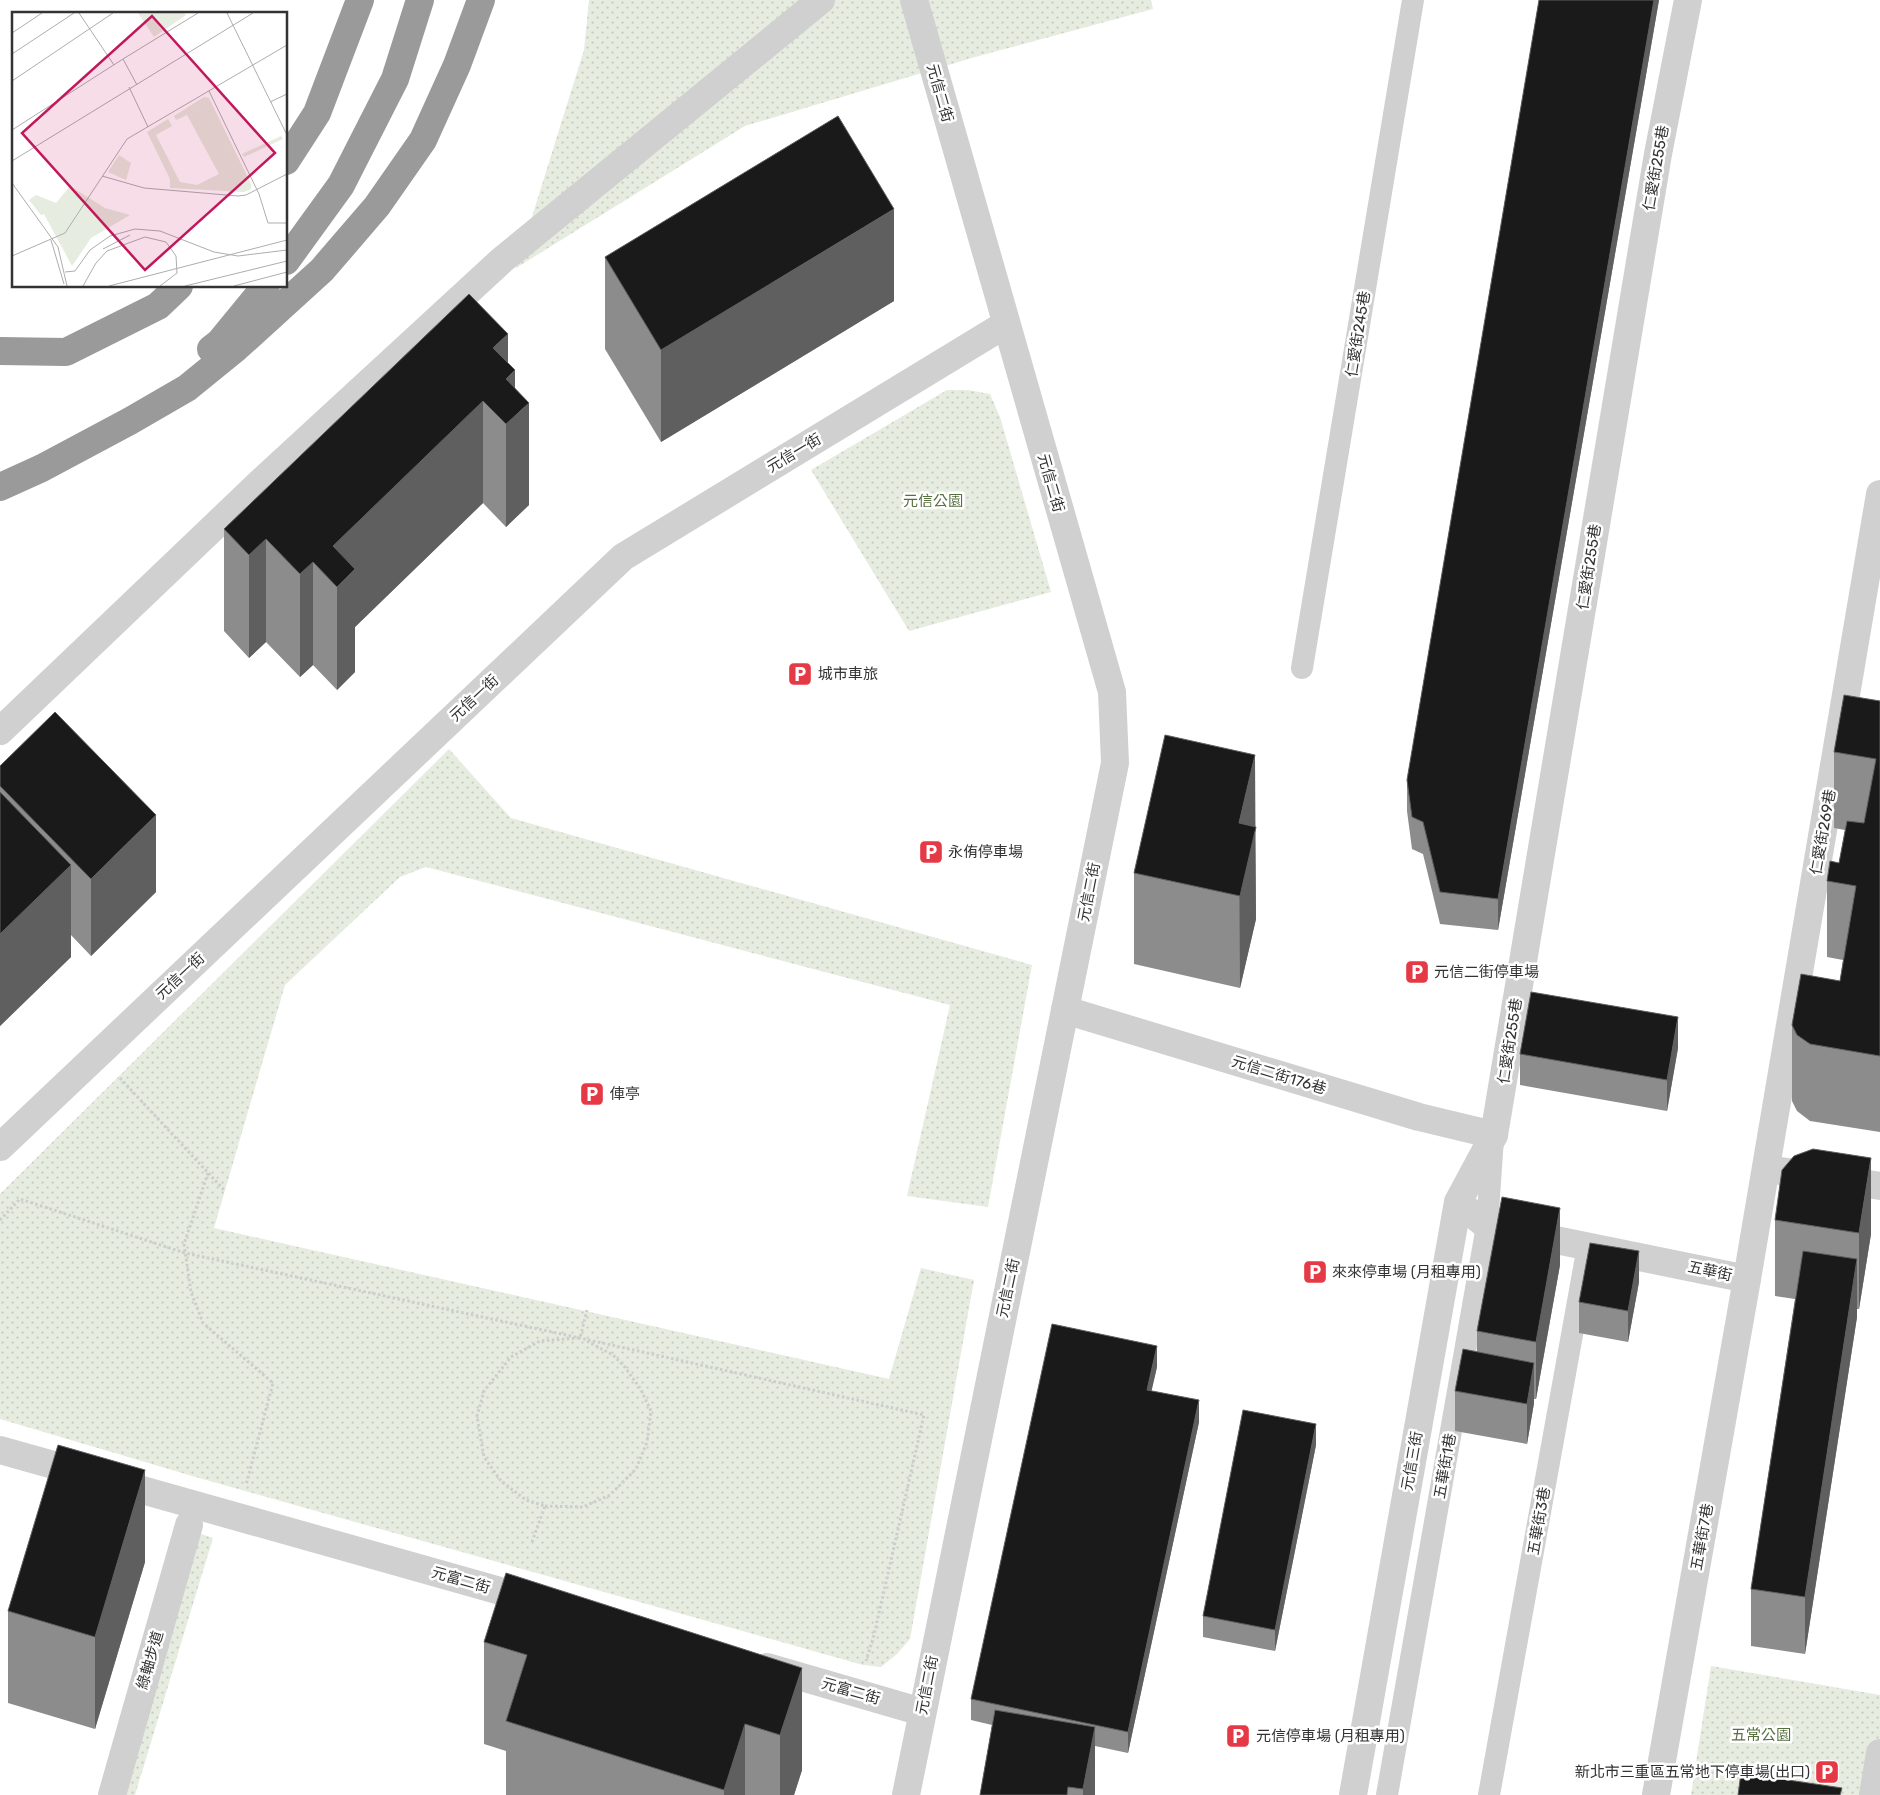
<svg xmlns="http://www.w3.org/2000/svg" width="1880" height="1795" viewBox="0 0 1880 1795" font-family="Rubik,'Noto Sans TC',sans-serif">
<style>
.grass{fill:url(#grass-dots)}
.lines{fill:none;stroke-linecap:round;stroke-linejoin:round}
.path{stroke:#cdcdcd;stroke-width:3;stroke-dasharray:2.5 2.5;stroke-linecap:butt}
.service{stroke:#d0d0d0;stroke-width:22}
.pedestrian{stroke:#d0d0d0;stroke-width:28}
.minor{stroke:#d0d0d0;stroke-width:28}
.tertiary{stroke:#d0d0d0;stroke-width:28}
.motorway{stroke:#9a9a9a;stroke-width:28}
.wall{fill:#8c8c8c}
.shaded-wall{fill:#5f5f5f}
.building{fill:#1a1a1a;stroke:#5f5f5f}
.labels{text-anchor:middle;stroke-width:5;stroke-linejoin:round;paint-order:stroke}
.street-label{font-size:15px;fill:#333;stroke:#fff}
.park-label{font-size:15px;fill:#56703f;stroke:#fff}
.poi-label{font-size:15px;fill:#333;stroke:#fff;text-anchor:start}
.inset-road{fill:none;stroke:#adadad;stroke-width:1}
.view{fill:#c2185b;fill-opacity:0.15;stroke:#c2185b;stroke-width:2.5}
.inset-edge{fill:none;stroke:#333;stroke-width:2.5}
</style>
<defs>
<pattern id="grass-dots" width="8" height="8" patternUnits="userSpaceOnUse" patternTransform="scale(1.25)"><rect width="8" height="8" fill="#e6ecdf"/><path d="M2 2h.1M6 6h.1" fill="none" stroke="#c6cbc0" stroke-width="1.8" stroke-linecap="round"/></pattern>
</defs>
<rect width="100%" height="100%" fill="#fff"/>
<g class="grass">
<polygon points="589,0 1151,0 1153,9 975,57 745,126 516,268 584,50"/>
<polygon points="947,390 968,390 990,394 1000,417 1051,592 909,631 811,470"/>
<polygon points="449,749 511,818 1032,965 988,1207 907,1196 950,1005 426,867 400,877 285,985 214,1228 889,1379 921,1268 974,1280 910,1639 897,1654 881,1667 863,1665 199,1478 0,1419 0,1194"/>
<polygon points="177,1526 213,1538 135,1795 100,1795"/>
<polygon points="1711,1666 1880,1695 1880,1795 1691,1795"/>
</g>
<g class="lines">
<g class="path">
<polyline points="120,1078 225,1191"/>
<polyline points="208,1173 184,1244 191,1292 203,1323 273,1383 246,1485"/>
<polyline points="0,1220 20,1199 185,1253 580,1338 924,1415 874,1635 866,1661"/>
<polyline points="545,1506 583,1507 610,1495 636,1469 647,1442 651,1411 640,1388 624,1366 613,1355 585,1340"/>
<polyline points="532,1542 545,1506 526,1500 501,1481 484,1457 477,1416 484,1391 511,1357 540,1341 580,1338 587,1310"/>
</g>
<g class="service">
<polyline points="1302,668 1413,0"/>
<polyline points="1387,1795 1487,1226 1493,1138"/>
<polyline points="1489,1795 1588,1246"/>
</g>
<g class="pedestrian">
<polyline points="0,731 263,480 502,260 821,0"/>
<polyline points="112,1795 189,1525"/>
<polyline points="1873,1795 1880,1753"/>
</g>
<g class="minor">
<polyline points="1065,1010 1419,1117 1494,1135"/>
<polyline points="0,1147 623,557 1006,324"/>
<polyline points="1458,1202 1487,1226 1747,1279 1880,494"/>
<polyline points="0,1450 536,1601"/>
<polyline points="767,1667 922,1712"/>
<polyline points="906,1795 1115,763 1112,692 914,0"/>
<polyline points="1353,1795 1458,1202 1494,1135 1658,154 1688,0"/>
<polyline points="1656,1795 1747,1279"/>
</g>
<polyline class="tertiary" points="1767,1169 1880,1186"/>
<g class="motorway">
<polyline points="286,161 317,113 360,0"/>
<polyline points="286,261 341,185 395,79 420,0"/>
<polyline points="211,349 220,342 266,286"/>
<polyline points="0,351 66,352 158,306 179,286"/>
<polyline points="0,487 42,468 130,421 187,388 235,349 322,270 377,206 423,140 457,65 481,0"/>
</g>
</g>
<g class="wall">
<polygon points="1539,0 1659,0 1498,930 1440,924 1423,854 1412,849 1407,811 1407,780"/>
<polygon points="605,257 894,301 661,442 605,349"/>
<polygon points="508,363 515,388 529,505 506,527 483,503 355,627 355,672 337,690 313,665 300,677 266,642 249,658 224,631 224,529"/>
<polygon points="1880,701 1880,1132 1810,1121 1797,1111 1792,1101 1792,1025 1840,981 1843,960 1827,957 1827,881 1839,863 1845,830 1834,828 1834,752"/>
<polygon points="0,766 156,892 91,956 71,935 71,957 0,1026"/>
<polygon points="1255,827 1256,919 1240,988 1134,964 1134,873"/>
<polygon points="1678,1048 1667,1111 1520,1085 1520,1054"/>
<polygon points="1775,1220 1871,1234 1859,1309 1857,1309 1857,1317 1805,1654 1751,1646 1751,1589 1795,1299 1775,1296"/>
<polygon points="1560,1265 1536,1399 1534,1399 1534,1403 1527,1444 1455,1431 1455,1391 1477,1352 1477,1331"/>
<polygon points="1639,1282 1628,1342 1579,1333 1579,1302"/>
<polygon points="1157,1367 1151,1391 1199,1422 1128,1753 1095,1746 1095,1795 980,1795 992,1725 971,1720 971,1699"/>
<polygon points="1316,1445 1275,1651 1203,1637 1203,1616"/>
<polygon points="145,1562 95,1729 8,1703 8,1611"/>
<polygon points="484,1642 802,1668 802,1770 794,1795 506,1795 506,1751 484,1744"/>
</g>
<g class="shaded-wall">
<polygon points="1654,0 1659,0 1498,930 1498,899"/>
<polygon points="894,209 894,301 661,442 661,350"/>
<polygon points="508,334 508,377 515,370 515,416 529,403 529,505 506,527 506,424 493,348"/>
<polygon points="483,401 483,503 355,627 355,672 337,690 337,587 333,546"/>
<polygon points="266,539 266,642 249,658 249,555"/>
<polygon points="313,562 313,665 300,677 300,574"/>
<polygon points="1255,755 1256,919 1240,988 1239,823"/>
<polygon points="156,815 156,892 91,956 91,879"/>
<polygon points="71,865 71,957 0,1026 0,934"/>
<polygon points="1678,1017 1678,1048 1667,1111 1667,1080"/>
<polygon points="1871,1158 1871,1234 1859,1309 1859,1233"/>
<polygon points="1560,1208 1560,1265 1536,1399 1536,1342"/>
<polygon points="1639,1251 1639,1282 1628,1342 1628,1311"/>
<polygon points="1857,1259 1857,1317 1805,1654 1805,1597"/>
<polygon points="1157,1346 1157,1367 1147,1411 1147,1390"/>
<polygon points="1534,1363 1534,1403 1527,1444 1527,1404"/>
<polygon points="1199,1400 1199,1422 1128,1753 1128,1732"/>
<polygon points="1316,1424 1316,1445 1275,1651 1275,1630"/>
<polygon points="145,1470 145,1562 95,1729 95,1637"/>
<polygon points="802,1668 802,1770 794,1795 780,1795 780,1735"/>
<polygon points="745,1724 745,1795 724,1795 724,1790"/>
<polygon points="1095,1727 1095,1795 1083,1795 1083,1789"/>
</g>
<g class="building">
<polygon points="1539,0 1654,0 1498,899 1440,892 1423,822 1412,817 1407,780"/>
<polygon points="838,116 894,209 661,350 605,257"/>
<polygon points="469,294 508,334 493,348 515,370 506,379 529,403 506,424 483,401 333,546 355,569 337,587 313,562 300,574 266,539 249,555 224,529"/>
<polygon points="1844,695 1880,701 1880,1056 1810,1044 1797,1035 1792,1025 1801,974 1840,981 1856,886 1827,881 1830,861 1839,863 1847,821 1864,823 1876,759 1834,752"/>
<polygon points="55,712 156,815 91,879 0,786 0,766"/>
<polygon points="1165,735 1255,755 1239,823 1256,827 1240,896 1134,873"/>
<polygon points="0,792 71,865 0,934"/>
<polygon points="1531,992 1678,1017 1667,1080 1520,1054"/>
<polygon points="1813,1149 1871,1158 1859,1233 1775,1220 1782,1170 1794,1156"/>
<polygon points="1502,1197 1560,1208 1536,1342 1477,1331"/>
<polygon points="1590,1243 1639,1251 1628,1311 1579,1302"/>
<polygon points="1803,1251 1857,1259 1805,1597 1751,1589"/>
<polygon points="1052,1324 1157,1346 1147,1390 1199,1400 1128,1732 971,1699"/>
<polygon points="1463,1349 1534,1363 1527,1404 1455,1391"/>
<polygon points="1243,1410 1316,1424 1275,1630 1203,1616"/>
<polygon points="58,1445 145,1470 95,1637 8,1611"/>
<polygon points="506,1573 802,1668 780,1735 745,1724 724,1790 506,1721 527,1655 484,1642"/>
<polygon points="995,1710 1095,1727 1083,1789 1068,1787 1067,1795 980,1795"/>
<polygon points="1741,1773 1842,1788 1840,1795 1738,1795"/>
</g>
<defs>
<symbol id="parking-square" viewBox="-11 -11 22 22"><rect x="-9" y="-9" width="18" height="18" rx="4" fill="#e63946" stroke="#fff"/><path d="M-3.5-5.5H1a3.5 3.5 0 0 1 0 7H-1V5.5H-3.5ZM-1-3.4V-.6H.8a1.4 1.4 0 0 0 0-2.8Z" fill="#fff"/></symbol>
</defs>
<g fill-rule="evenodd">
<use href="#parking-square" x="786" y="660" width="28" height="28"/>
<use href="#parking-square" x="917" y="838" width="28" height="28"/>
<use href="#parking-square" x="1403" y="958" width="28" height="28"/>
<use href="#parking-square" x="578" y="1080" width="28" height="28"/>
<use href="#parking-square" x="1301" y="1258" width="28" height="28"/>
<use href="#parking-square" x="1224" y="1722" width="28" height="28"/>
<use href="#parking-square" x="1813" y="1758" width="28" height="28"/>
</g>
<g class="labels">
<g class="street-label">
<text transform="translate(940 93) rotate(74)" y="5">元信二街</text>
<text transform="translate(1656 168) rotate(-80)" y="5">仁愛街255巷</text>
<text transform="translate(1358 334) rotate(-81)" y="5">仁愛街245巷</text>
<text transform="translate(794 453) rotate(-31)" y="5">元信一街</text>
<text transform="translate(1051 483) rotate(74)" y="5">元信二街</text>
<text transform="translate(1589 567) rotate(-81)" y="5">仁愛街255巷</text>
<text transform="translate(474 698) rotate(-43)" y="5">元信一街</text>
<text transform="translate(1823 832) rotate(-80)" y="5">仁愛街269巷</text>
<text transform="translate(1089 892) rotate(-79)" y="5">元信二街</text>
<text transform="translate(180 976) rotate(-43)" y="5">元信一街</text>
<text transform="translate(1510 1041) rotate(-81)" y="5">仁愛街255巷</text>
<text transform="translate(1279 1075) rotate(17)" y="5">元信二街176巷</text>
<text transform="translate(1710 1271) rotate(12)" y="5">五華街</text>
<text transform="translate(1008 1288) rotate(-78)" y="5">元信二街</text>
<text transform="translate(1412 1461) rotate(-80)" y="5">元信三街</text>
<text transform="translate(1445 1466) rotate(-80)" y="5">五華街1巷</text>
<text transform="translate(1539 1521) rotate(-80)" y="5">五華街3巷</text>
<text transform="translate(1702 1537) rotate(-80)" y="5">五華街7巷</text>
<text transform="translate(461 1580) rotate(16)" y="5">元富二街</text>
<text transform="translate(150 1660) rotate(-74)" y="5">綠軸步道</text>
<text transform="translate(927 1685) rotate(-79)" y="5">元信二街</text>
<text transform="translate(851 1691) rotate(16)" y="5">元富二街</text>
</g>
<g class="park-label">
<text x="933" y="506">元信公園</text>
<text x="1761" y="1740">五常公園</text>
</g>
<g class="poi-label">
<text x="818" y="679">城市車旅</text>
<text x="948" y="857">永侑停車場</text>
<text x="1434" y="977">元信二街停車場</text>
<text x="610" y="1099">俥亭</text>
<text x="1332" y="1277">來來停車場 (月租專用)</text>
<text x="1256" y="1741">元信停車場 (月租專用)</text>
<text x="1810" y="1777" text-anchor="end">新北市三重區五常地下停車場(出口)</text>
</g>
</g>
<g transform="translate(12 12)">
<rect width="275" height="275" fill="#fff"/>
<path d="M126 1H172L174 3 142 25ZM192 85 197 86 239 172V177L232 180 158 176V167L135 120 156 107 160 114 144 123 168 170 185 173 207 162 175 103 164 108 162 104ZM269 124 271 127 232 145 230 142ZM107 143 119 151 114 168 96 160ZM58 174 93 196 118 203 79 226 60 254 32 202 29 203 17 188 24 183 44 191Z" fill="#e6ecdf"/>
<path class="inset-road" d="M67 1 102 53M215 1 275 123M0 21 30 1M0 42 62 1M111 47 186 1M0 69 101 1M117 75 136 115M197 79 247 182 256 211H275M258 90 275 82M0 118 111 47 125 73M0 149 241 1M90 164 132 176 226 184 234 183 275 162M0 171 46 235 55 274M39 228 52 272M91 237 118 223M0 244 53 221 115 127 275 33M53 260 63 259 78 238 98 224 123 217 148 219 202 240 226 244 275 238M71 274 84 251 95 239 133 225 154 230 164 244 165 261 148 274M97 274 275 228M173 274 275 249M222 274 275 260"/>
<path class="view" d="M140 4 263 141 133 258 10 121Z"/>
<rect width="275" height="275" class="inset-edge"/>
</g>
</svg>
